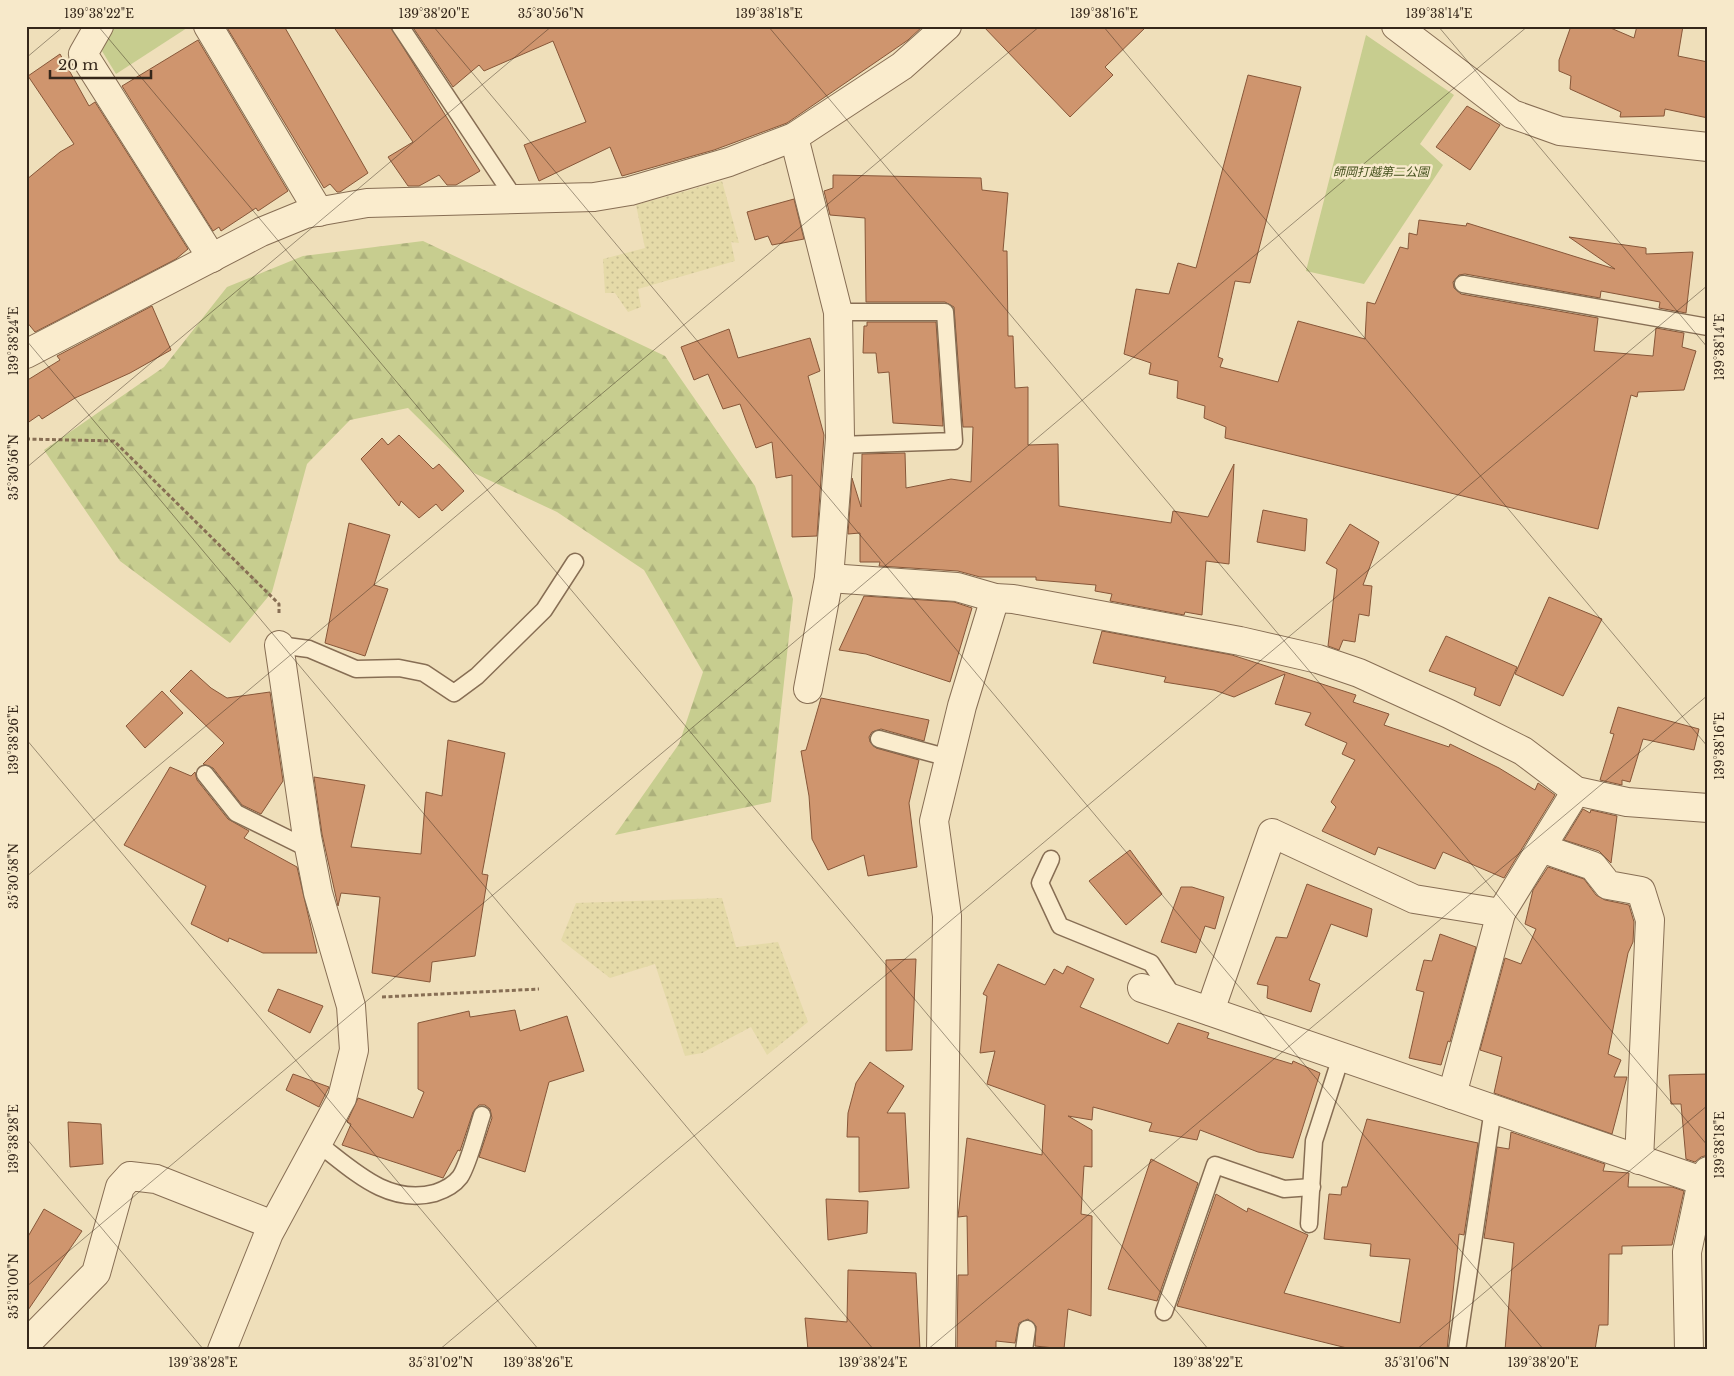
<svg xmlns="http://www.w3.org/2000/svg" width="1734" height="1376" viewBox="0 0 1734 1376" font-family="'Libre Baskerville','Noto Sans JP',serif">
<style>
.farmland{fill:url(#farmland-dots)}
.forest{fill:url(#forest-firs)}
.green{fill:#c7cd8f}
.building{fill:#cf956e;stroke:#875739}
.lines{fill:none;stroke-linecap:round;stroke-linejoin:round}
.service-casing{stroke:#876e54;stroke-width:19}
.minor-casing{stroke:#876e54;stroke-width:30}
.path{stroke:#876e54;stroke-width:3;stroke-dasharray:4 2.5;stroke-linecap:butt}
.service{stroke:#faeccd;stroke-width:16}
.minor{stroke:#faeccd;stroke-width:28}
.ticks{fill:none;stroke:#35271a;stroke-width:1;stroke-opacity:0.45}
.labels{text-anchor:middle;stroke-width:5;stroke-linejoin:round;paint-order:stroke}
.park-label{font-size:12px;font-style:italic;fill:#46521f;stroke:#f7e9ca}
.neatline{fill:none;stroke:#35271a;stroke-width:2}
.ticks-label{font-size:12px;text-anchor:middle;fill:#35271a}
</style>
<defs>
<pattern id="farmland-dots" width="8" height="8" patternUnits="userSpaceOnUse" patternTransform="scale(1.25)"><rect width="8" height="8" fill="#e5daa8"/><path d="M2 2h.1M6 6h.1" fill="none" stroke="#c5bb90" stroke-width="1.8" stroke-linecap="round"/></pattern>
<pattern id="forest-firs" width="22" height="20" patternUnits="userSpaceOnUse" patternTransform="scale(1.25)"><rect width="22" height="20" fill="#c7cd8f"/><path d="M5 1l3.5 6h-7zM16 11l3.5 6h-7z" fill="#acb07b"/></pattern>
</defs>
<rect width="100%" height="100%" fill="#efdfba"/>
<g class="farmland">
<polygon points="722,181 739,243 731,242 735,261 638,289 641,307 628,312 615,293 605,293 603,259 645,248 636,205"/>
<polygon points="722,898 736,947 778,942 808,1022 767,1055 751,1027 702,1053 685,1056 655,964 610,978 561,940 576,903"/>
</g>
<polygon class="forest" points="423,241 665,356 755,486 793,599 771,802 615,835 679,744 703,672 644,570 557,512 474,473 408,408 350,420 307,464 272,592 230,643 120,561 44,450 164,367 227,287 303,256"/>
<g class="green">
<polygon points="114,26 190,26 116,74 102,51"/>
<polygon points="1366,35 1454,95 1420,144 1443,165 1364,284 1306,271"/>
</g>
<g class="building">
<polygon points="226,26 284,26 368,173 340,192 337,192 330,184 324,188"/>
<polygon points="333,26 390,26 480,171 456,185 447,185 439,175 419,186 408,186 388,157 413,142"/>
<polygon points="412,26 923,26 908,40 787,123 714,150 622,176 610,147 539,181 524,145 586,122 553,41 484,71 479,65 453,87"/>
<polygon points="983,26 1147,26 1105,67 1113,75 1070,117"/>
<polygon points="1571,26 1606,26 1634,38 1637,26 1683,26 1678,56 1708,62 1708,118 1665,109 1664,116 1620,117 1621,112 1570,89 1571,76 1559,71 1559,60"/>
<polygon points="198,40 288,191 258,211 256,208 221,231 219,227 213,231 122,86"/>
<polygon points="60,54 89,106 95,102 188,249 176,259 35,332 26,321 26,180 60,152 74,144 28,76"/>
<polygon points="1248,75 1301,87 1250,283 1235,281 1218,357 1223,359 1220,367 1278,382 1298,321 1365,339 1367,302 1375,304 1400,247 1408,249 1409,233 1417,235 1419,220 1466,226 1467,223 1615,269 1569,237 1646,248 1646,254 1693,252 1686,313 1659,308 1660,302 1601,291 1600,298 1465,274 1459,275 1453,282 1454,288 1461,294 1598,318 1594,351 1653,356 1656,328 1684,333 1682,347 1696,351 1684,390 1638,392 1637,397 1631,395 1598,529 1225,438 1226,427 1204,418 1205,406 1177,398 1178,381 1149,374 1151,363 1124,354 1136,289 1169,294 1178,263 1196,268"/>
<polygon points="1467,106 1500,125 1470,170 1436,147"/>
<polygon points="833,175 981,178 982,190 1008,193 1003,251 1007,251 1008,336 1013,336 1015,388 1028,387 1028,445 1058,444 1059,506 1171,523 1173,511 1208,517 1234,464 1229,564 1206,561 1202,615 1185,612 1184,615 1110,601 1112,594 1095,591 1096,585 1036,580 1036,577 980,577 958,571 879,566 880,562 860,562 860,533 848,534 852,478 861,507 862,454 905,453 906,488 951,479 971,482 973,427 963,427 954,307 945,302 866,302 865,218 830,215 824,191 833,188"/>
<polygon points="794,199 804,239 772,245 768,236 755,240 747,212"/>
<polygon points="152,306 171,350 130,373 75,398 42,419 39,415 26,424 26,381 60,360 57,356"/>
<polygon points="867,322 936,322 943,426 893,423 889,372 878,373 876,353 863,353 864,326 867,326"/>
<polygon points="729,329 738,358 810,338 820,371 808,376 824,435 817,536 792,537 792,475 776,478 772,442 756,448 740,404 723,409 708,374 694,380 681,347"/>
<polygon points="399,435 433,469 439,464 464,491 442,511 436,504 419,518 401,501 399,506 361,459 382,438 388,445"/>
<polygon points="1263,510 1307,519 1305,551 1257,542"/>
<polygon points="349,523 390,535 374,585 388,589 365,656 325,643"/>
<polygon points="1350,524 1379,542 1363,585 1372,586 1369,616 1359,614 1355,642 1343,640 1339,650 1328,646 1337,569 1326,563"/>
<polygon points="864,596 954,602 972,608 950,682 866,654 839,650"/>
<polygon points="1549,597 1602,619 1563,696 1515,674"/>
<polygon points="1102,631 1232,655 1356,695 1353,702 1389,714 1384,725 1449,747 1450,744 1499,768 1535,790 1538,783 1555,795 1504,878 1443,852 1435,869 1378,847 1375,855 1322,831 1336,807 1331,802 1355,760 1342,754 1347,743 1305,725 1311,713 1275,704 1285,674 1234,697 1214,690 1164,682 1166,677 1093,663"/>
<polygon points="1446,636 1517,667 1500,706 1474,695 1476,688 1429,671"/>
<polygon points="191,670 211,688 227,698 270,692 283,781 261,814 242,805 213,768 203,764 224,743 170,691"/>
<polygon points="162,691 183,713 145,748 126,726"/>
<polygon points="821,698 929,720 924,741 881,729 872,732 869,737 870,742 876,748 919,760 909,803 917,867 868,876 864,855 828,870 812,839 809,796 801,751 806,750"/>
<polygon points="1618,707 1699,729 1694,750 1643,739 1630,782 1622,780 1622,785 1600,780 1614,734 1610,733"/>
<polygon points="448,740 505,753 482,874 488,875 475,956 432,962 430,982 372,973 380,897 341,893 338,906 322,834 314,777 365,785 351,847 421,854 426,792 442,796"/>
<polygon points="170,767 191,776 195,772 197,780 228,819 249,831 244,838 297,867 317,953 263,953 229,938 228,942 191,924 206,886 124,845"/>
<polygon points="1583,809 1590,813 1591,810 1617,816 1611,863 1599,851 1564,840"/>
<polygon points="1130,850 1162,894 1126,925 1089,881"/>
<polygon points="1548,867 1584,879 1596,895 1605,900 1629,905 1634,922 1633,942 1628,953 1608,1054 1621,1060 1614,1077 1627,1077 1612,1134 1494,1093 1502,1057 1480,1050 1505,958 1521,964 1536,929 1525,924 1533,890"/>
<polygon points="1307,884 1372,909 1367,937 1331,924 1309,980 1320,984 1311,1012 1267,998 1268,986 1257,984 1276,937 1287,938"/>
<polygon points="1181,887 1192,887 1224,897 1215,929 1205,926 1196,953 1161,942"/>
<polygon points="1440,934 1476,947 1450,1042 1448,1041 1441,1065 1409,1058 1424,992 1416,990 1424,960 1432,961"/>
<polygon points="916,959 912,1050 886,1051 886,960"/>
<polygon points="998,964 1045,985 1054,969 1063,974 1067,966 1094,979 1080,1007 1168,1044 1178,1023 1209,1033 1207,1038 1292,1064 1293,1061 1320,1073 1293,1158 1258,1152 1200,1130 1197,1140 1149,1131 1152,1123 1093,1107 1092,1120 1068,1116 1092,1130 1092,1167 1084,1166 1081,1214 1092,1216 1091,1316 1068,1309 1064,1349 1035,1346 1036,1326 1028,1319 1019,1323 1015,1343 996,1341 996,1350 957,1350 958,1275 968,1275 967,1216 958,1217 967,1138 1042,1155 1045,1105 987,1084 995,1051 980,1053 987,996 983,994"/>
<polygon points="278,989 323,1006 310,1033 268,1011"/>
<polygon points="515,1010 520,1031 567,1016 584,1071 549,1082 525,1172 479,1157 492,1118 490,1109 485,1105 479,1105 473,1112 460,1151 458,1150 443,1178 342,1145 351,1124 347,1122 358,1098 413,1118 424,1092 418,1089 418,1023 469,1011 470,1017"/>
<polygon points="870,1062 904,1086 887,1113 905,1113 909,1188 859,1192 859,1137 847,1137 848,1113 856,1083"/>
<polygon points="293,1074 329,1087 319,1107 286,1090"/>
<polygon points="1708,1074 1708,1155 1701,1157 1695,1162 1686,1159 1681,1104 1671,1104 1669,1075"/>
<polygon points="1367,1119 1478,1143 1464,1235 1459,1234 1447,1350 1355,1350 1177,1306 1216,1194 1247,1212 1248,1208 1308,1235 1284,1293 1400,1323 1410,1259 1370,1256 1371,1244 1324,1239 1329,1194 1341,1195 1342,1187 1347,1187"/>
<polygon points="68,1122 101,1124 103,1164 70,1167"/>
<polygon points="1511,1132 1605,1164 1603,1171 1629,1173 1628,1187 1672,1187 1684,1191 1672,1245 1622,1246 1622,1254 1609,1254 1608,1325 1599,1325 1595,1350 1505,1350 1514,1243 1484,1238 1497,1147 1509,1149"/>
<polygon points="1151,1159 1198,1183 1157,1301 1108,1289"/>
<polygon points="826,1199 868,1201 867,1233 828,1240"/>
<polygon points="44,1209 82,1231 26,1313 26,1240"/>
<polygon points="848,1270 916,1273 920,1350 808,1350 805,1318 847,1322"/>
</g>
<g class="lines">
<defs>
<g id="service">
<polyline points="400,26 515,199"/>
<polyline points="1463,284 1708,327"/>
<polyline points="838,312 945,312 954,441 839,445"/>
<polyline points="279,645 309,649 356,669 399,668 424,673 454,693 477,676 544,610 575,562"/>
<polyline points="879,739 949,758"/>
<polyline points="205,774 236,813 309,849"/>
<polyline points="1051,859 1040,883 1060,926 1151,963 1175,999"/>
<path d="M316 1142C352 1169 387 1206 435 1193 444 1190 454 1185 460 1177 468 1166 477 1130 482 1115"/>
<polyline points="1309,1224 1314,1141 1341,1057"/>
<polyline points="1164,1312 1215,1165 1284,1189 1312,1187"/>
<polyline points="1024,1350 1027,1329"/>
<polyline points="1457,1350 1493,1109"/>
</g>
<g id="minor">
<polyline points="99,26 83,54 212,258"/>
<polyline points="208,26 319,212"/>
<polyline points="1396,26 1512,114 1560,131 1708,147"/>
<polyline points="794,137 838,312 840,438 829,578 808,689"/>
<polyline points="26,354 261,232 305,214 367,203 594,197 630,191 729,162 794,137 902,66 947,26"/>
<polyline points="829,578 957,587 995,598 1013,599 1240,641 1318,659 1359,673 1449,714 1523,751 1576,791 1627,802 1708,808"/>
<polyline points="1541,848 1593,866 1608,885 1641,891 1650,920 1639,1160"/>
<polyline points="1142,988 1702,1181"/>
<polyline points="1210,1011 1272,833 1414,899 1501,913"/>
<polyline points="1452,1095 1501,913 1576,791"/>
<polyline points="26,1344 96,1273 120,1187 130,1176 156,1179 273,1225"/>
<polyline points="222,1350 269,1233 342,1098 354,1050 351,1006 318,893 307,837 279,645"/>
<polyline points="941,1350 947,916 934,821 962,706 995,598"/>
<polyline points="1689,1350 1687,1252 1702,1181 1708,1171"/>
</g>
</defs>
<use href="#service" class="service-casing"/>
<use href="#minor" class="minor-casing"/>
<g class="path">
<polyline points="26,439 114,441 279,604 279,614"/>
<polyline points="382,997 539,989"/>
</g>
<use href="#service" class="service"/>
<use href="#minor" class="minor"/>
</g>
<path class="ticks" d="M98 26 1209 1350M433 26 1544 1350M768 26 1708 1146M1103 26 1708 747M1438 26 1708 348M26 58 64 26M26 340 874 1350M26 468 552 26M26 739 539 1350M26 877 1040 26M26 1138 204 1350M26 1287 1528 26M439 1350 1708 285M927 1350 1708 695M1416 1350 1708 1105"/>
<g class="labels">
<g class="park-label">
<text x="1381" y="176">師岡打越第二公園</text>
</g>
</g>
<rect width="1734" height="1376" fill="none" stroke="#f7e9ca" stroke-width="55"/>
<path d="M50 70v8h101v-8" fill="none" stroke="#35271a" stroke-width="2.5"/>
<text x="58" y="70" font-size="15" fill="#35271a" stroke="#f7e9ca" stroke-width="4" paint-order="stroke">20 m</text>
<rect x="28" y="28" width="1678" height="1320" class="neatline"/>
<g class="ticks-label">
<text x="99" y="18">139°38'22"E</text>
<text x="434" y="18">139°38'20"E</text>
<text x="551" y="18">35°30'56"N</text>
<text x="769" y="18">139°38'18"E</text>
<text x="1104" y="18">139°38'16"E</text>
<text x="1439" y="18">139°38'14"E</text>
<text transform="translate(14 341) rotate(-90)" y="4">139°38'24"E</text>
<text transform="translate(1720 347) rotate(-90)" y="4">139°38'14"E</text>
<text transform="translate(14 467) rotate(-90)" y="4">35°30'56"N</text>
<text transform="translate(14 740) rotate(-90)" y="4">139°38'26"E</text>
<text transform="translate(1720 746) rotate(-90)" y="4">139°38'16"E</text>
<text transform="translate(14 876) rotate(-90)" y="4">35°30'58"N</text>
<text transform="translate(14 1139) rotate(-90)" y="4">139°38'28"E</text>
<text transform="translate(1720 1145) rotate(-90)" y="4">139°38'18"E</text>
<text transform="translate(14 1286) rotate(-90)" y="4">35°31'00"N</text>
<text x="203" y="1367">139°38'28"E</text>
<text x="441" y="1367">35°31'02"N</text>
<text x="538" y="1367">139°38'26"E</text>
<text x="873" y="1367">139°38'24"E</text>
<text x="1208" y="1367">139°38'22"E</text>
<text x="1417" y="1367">35°31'06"N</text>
<text x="1543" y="1367">139°38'20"E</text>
</g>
</svg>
